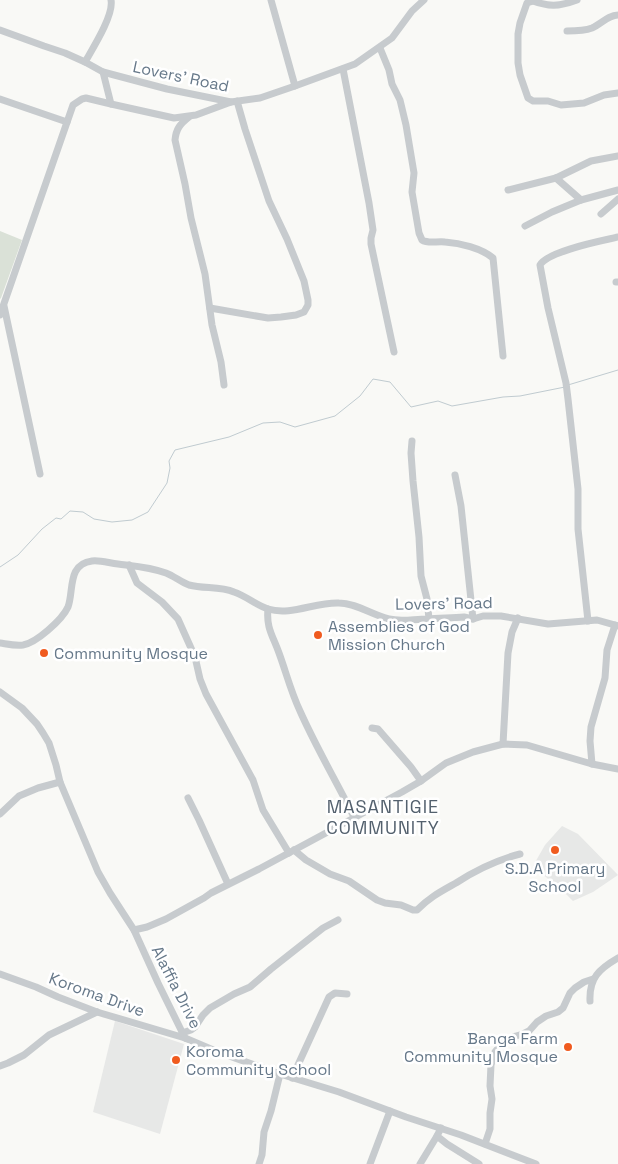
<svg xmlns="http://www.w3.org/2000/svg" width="618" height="1164" viewBox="0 0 618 1164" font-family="'Space Grotesk',sans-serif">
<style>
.built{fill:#e7e8e7}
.green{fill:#dae1d7}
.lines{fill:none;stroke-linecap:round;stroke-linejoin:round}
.stream{stroke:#c0cbd0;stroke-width:1}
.minor{stroke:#c7cbce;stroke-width:7}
.poi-dot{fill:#f05b1f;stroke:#fff;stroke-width:2}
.labels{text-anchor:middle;stroke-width:5;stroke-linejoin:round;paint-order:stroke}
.street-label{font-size:16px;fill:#667889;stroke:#fff}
.poi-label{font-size:16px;fill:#667889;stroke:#fff;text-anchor:start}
.neighbourhood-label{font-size:18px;letter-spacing:1px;fill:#54616e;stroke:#fff}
</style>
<rect width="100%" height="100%" fill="#f9f9f6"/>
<g class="built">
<polygon points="562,826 578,834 618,875 593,892 573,901 567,895 533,866 545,845"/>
<polygon points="115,1021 184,1044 160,1134 93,1112"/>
</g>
<polygon class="green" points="0,231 22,240 1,298 0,299"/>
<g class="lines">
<g class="stream">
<polyline points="568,385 618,370"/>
<polyline points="0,567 18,555 42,529 56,518 61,519 70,511 83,512 94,519 112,522 132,520 148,512 167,483 170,468 169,461 175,450 229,437 263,423 280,422 295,427 335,416 360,396 373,379 390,382 411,407 438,401 452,406 503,397 520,396 565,387"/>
</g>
<g class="minor">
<polyline points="271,0 295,86"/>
<path d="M530 0C549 7 558 7 577 0"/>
<polyline points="533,1 527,3 520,23 518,34 518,63 520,75 528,98 533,101 548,101 561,105 584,103 604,95 618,93"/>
<polyline points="0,30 44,46 65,53 85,62 103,72 167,89 231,102 260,98 295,86 355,64 392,38 412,11 424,0"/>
<path d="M567 31C575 31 584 31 592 28 601 24 608 15 618 15"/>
<path d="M380 48 389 70 392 84 400 100 406 125 414 173 412 192 419 233 422 240C428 244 437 241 445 242 460 243 481 248 493 258L503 356"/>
<path d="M85 62C93 48 114 15 111 0"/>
<polyline points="343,69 369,203 373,230 371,238 371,244 394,352"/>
<polyline points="103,72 111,104 174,118 196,115 231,102"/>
<polyline points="0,99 67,122"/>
<path d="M189 117C180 124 176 129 175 140L185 184 191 218 205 274 212 325 221 362 224 385"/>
<polyline points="556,178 581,200"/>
<polyline points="508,190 556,178 591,161 618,156"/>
<polyline points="601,214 618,199"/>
<polyline points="525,226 552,212 581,200 618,190"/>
<polyline points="616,282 618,282"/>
<polyline points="4,306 40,474"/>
<polyline points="210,308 268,318 281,317 296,315 304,312 308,305 308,300 304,281 287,239 269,201 245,129 237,101"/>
<polyline points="0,315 73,105 82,99 86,98 111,104"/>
<polyline points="412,441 411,453 413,481 419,537 421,576 427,599 429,619"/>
<polyline points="455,475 461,506 473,619"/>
<polyline points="129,565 137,583 162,602 178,619 195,657 200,679 206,694 253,780 263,810 289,853"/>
<path d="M268 609C266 628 273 636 279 653 286 672 291 692 300 711 316 747 336 781 354 817"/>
<path d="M588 621 578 529V489L568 399 566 383 548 308 540 265C548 251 601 241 618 237"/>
<path d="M0 643C7 644 15 646 23 645 36 643 62 620 68 607 74 591 67 564 92 561 100 560 109 563 118 564 134 566 150 567 166 573 174 576 181 582 189 585 204 589 220 586 234 592 246 596 256 605 268 609 291 616 315 602 339 603 356 603 372 615 389 619 401 622 414 619 427 619 439 618 452 618 464 617L473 619 483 616H501L548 624 597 620 618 626"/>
<polyline points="0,692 22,708 37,724 43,733 49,743 56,765 60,782 98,872 110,893 134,930 158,983 185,1038"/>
<polyline points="372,728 378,729 411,767 421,781"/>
<polyline points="503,744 508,653 512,632 518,618"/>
<polyline points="592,764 590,741 591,727 605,678 607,650 615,625"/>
<polyline points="188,798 199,820 228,884"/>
<polyline points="0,814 19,796 38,788 60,782"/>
<path d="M294 850 306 860 330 874 349 881 377 900 385 903 401 905 413 910H417C430 897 440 892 456 883 476 870 497 860 520 854"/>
<polyline points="134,930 147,927 166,919 204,898 211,893 259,869 402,792 421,781 446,763 473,752 503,744 527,745 592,764 618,769"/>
<polyline points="0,974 36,987 58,997 97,1012 185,1038 218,1052 280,1074 339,1092 406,1117 461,1135 536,1164"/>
<path d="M590 1001C589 978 599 969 618 958"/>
<polyline points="182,1033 191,1030 195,1027 203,1015 210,1008 234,994 250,987 271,969 323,928 338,920"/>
<polyline points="0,1066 8,1063 24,1055 49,1035 97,1012"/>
<polyline points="292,1078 329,997 335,993 347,994"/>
<polyline points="441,1128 437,1136 447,1144 479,1164"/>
<polyline points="485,1144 490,1129 490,1113 492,1099 490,1086 491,1065 495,1052 504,1041 516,1036 523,1034 529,1031 537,1022 546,1016 558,1012 563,1008 570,993 575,988 584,982 593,979"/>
<polyline points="259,1164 262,1155 264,1132 271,1111 280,1074"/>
<polyline points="370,1164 390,1111"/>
<polyline points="420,1164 437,1136"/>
</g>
</g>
<g class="poi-dot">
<circle cx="318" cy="635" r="5"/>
<circle cx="44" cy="653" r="5"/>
<circle cx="555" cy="850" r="5"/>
<circle cx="568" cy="1047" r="5"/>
<circle cx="176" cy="1060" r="5"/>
</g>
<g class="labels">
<g class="street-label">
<text transform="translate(181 76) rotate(12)" y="6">Lovers' Road</text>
<text transform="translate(444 603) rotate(-1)" y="6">Lovers' Road</text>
<text transform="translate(177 987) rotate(63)" y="6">Alaffia Drive</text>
<text transform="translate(97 994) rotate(20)" y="6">Koroma Drive</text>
</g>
<g class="poi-label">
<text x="328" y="632">Assemblies of God<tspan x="328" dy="18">Mission Church</tspan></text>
<text x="54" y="659">Community Mosque</text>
<text x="555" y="874" text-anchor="middle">S.D.A Primary<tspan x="555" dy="18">School</tspan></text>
<text x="558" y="1044" text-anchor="end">Banga Farm<tspan x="558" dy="18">Community Mosque</tspan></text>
<text x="186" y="1057">Koroma<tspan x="186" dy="18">Community School</tspan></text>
</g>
<g class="neighbourhood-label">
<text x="383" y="813">MASANTIGIE<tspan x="383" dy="21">COMMUNITY</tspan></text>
</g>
</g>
</svg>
